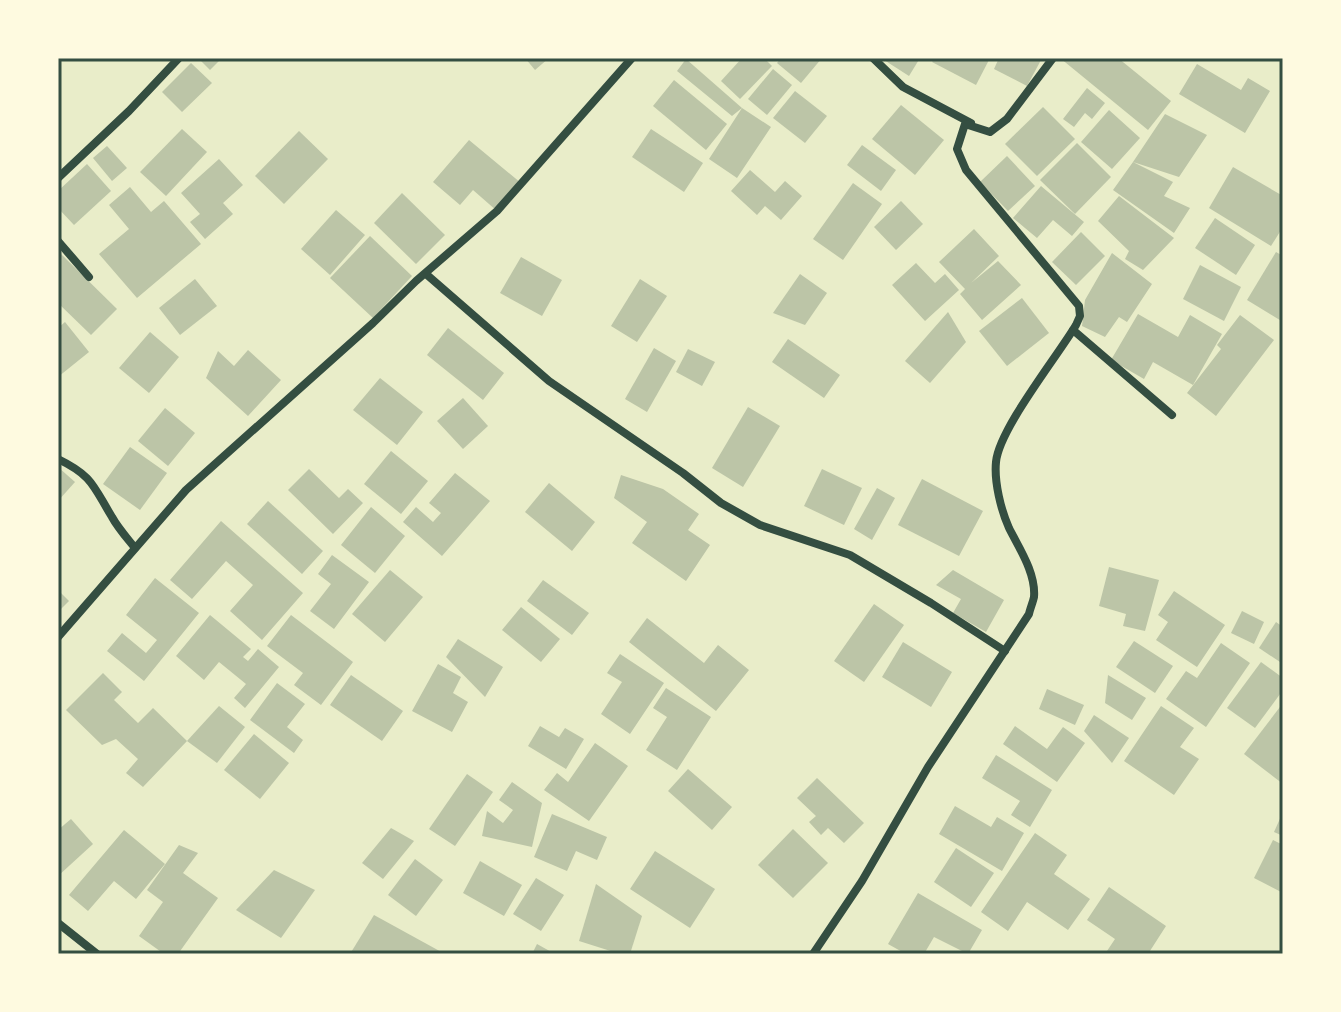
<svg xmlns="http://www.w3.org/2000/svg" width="1341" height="1012" viewBox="0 0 1341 1012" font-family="Manrope,sans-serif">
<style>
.building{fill:#bcc5a7}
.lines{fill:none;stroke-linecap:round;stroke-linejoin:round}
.minor{stroke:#344e41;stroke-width:8}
.neatline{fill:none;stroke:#344e41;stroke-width:3}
</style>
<rect width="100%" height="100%" fill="#e9edc9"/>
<g class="building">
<polygon points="198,58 222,58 210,70"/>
<polygon points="525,58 549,58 535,70"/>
<polygon points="742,58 764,58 772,66 740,99 721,81"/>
<polygon points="781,58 822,58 801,83 777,63"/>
<polygon points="881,58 920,58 909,76"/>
<polygon points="935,58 990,58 976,85 932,62"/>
<polygon points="999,58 1037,58 1041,60 1027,86 994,69"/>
<polygon points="1060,58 1118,58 1171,101 1148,130"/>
<polygon points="686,59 742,108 771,127 737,178 709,159 742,108 732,116 677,71"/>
<polygon points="191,63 212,83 182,112 162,92"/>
<polygon points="1197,64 1241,90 1248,78 1270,91 1245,133 1179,94"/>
<polygon points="773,69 792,85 767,115 748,99"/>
<polygon points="674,80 727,124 706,150 653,106"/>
<polygon points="1087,88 1105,103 1092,119 1085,113 1074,127 1063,119"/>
<polygon points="795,91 827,116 805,143 773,118"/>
<polygon points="901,105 944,140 915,175 872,139"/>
<polygon points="1043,107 1075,139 1037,176 1005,144"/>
<polygon points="1109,110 1140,138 1112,169 1081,142"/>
<polygon points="1165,114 1207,135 1179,177 1133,162 1173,182 1164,196 1190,208 1174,233 1113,190 1133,162"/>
<polygon points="182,129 207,152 166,196 140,172"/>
<polygon points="651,129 703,163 684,192 632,157"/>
<polygon points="299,131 328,159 284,204 255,176"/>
<polygon points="469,140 521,183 497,211 473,190 460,205 433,182"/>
<polygon points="1077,143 1111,177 1075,214 1040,180"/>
<polygon points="862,145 896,170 881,191 847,165"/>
<polygon points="107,146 127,168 112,181 93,158"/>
<polygon points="1007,156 1035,186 1008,211 980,182"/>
<polygon points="219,159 243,185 223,203 233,214 205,239 190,222 200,214 181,193"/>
<polygon points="87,164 111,191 74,225 58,208 58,191"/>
<polygon points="1233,167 1283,196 1283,227 1271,246 1209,208"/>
<polygon points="750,170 775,192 785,181 802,196 781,220 765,206 757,215 731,191"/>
<polygon points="853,183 882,204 843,260 813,239"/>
<polygon points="1041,186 1084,222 1072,236 1053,220 1037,238 1013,218"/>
<polygon points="130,187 151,212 164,201 201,244 137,298 99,254 129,229 109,205"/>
<polygon points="402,193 445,235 416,264 374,223"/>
<polygon points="1119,196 1174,238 1143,270 1125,259 1129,251 1098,221"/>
<polygon points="901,201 923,224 896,250 874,227"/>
<polygon points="336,210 365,235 330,275 301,249"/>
<polygon points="1215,218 1255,245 1236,275 1195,248"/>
<polygon points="974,229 999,256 971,283 998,261 1021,285 982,320 960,294 965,289 939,262"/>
<polygon points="1081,232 1105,256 1076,285 1052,262"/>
<polygon points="370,236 412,276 373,318 330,278"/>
<polygon points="1276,252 1283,256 1283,322 1247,300"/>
<polygon points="1112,253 1152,284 1127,322 1119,317 1105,337 1082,326 1085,300"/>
<polygon points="61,254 117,309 91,335 58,303 58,257"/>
<polygon points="521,257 562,280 542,316 500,293"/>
<polygon points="916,263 935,283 945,274 959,290 925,321 892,285"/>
<polygon points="1200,265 1241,287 1224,321 1183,299"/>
<polygon points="800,274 827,293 805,325 773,313"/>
<polygon points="195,279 217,306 180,335 159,308"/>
<polygon points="640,279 667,296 637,342 611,326"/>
<polygon points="1022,298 1049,333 1007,366 979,331"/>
<polygon points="948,312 966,342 930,383 905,361"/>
<polygon points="1138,314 1178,337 1190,315 1222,334 1193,385 1153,362 1144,379 1111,360"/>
<polygon points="1240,315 1274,340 1216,416 1187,393 1221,349 1217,345"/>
<polygon points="65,322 89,352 58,377 58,328"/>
<polygon points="448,328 504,373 483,400 427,355"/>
<polygon points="150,332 179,357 149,393 119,368"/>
<polygon points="788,339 840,375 824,398 772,362"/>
<polygon points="654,348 676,361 647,412 625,399"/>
<polygon points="688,349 715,362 702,386 676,372"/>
<polygon points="248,350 281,380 248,416 206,378 218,351 234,366"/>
<polygon points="380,378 423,412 397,445 353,410"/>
<polygon points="463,398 488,426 463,449 437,421"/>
<polygon points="748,407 780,426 743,487 712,468"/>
<polygon points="165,408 195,433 168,466 138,441"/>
<polygon points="130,447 167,473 140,510 103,484"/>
<polygon points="391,451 428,481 401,514 364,484"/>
<polygon points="58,467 75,482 58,501"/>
<polygon points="309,469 339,498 348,489 363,503 333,534 288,490"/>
<polygon points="822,469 862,488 844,525 804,506"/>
<polygon points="455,473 490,501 442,556 403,522 416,507 433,522 441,513 429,503"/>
<polygon points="621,475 663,489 699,514 688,530 710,545 686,581 632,543 647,522 614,498"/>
<polygon points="922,479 983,511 959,556 898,525"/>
<polygon points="549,483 595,522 572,551 525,512"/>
<polygon points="877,488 895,498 872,540 854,529"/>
<polygon points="268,501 323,551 302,574 247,524"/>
<polygon points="371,507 405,536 375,573 341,545"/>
<polygon points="221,521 303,593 262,640 230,611 253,585 226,561 192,599 170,580"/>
<polygon points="332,555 369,582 334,629 310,611 331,584 318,574"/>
<polygon points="1109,567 1159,580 1145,631 1123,626 1126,614 1099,606"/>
<polygon points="390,570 423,597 385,642 352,614"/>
<polygon points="953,570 1004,600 986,632 953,613 961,599 936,585"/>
<polygon points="155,578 199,613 144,681 107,651 122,633 146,653 157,640 126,615"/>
<polygon points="543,580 589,613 572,635 527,601"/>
<polygon points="58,590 69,601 58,612"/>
<polygon points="1174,591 1225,625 1197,667 1156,640 1168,622 1158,615"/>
<polygon points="874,604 904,625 864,682 834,661"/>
<polygon points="521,607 560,639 541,662 502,630"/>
<polygon points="1242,611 1264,622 1254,644 1231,633"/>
<polygon points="210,615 251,649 243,657 248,661 258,649 279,667 245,708 234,698 246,684 219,662 204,680 176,656"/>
<polygon points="291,615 353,662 321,705 294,685 303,673 267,646"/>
<polygon points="647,618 704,663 718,645 749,670 716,711 629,642"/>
<polygon points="1276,622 1283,627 1283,664 1259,648"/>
<polygon points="458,639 503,667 485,697 446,657"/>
<polygon points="1134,641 1173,666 1155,693 1116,667"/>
<polygon points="903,642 952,672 931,707 882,677"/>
<polygon points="1221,643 1250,663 1206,727 1166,699 1186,671 1197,678"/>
<polygon points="620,654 664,683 630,734 601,714 622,682 607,673"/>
<polygon points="1261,662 1283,678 1283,690 1255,728 1227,708"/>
<polygon points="438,664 461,677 453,693 468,702 452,732 412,711"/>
<polygon points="103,673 122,692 114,700 138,723 153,708 187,741 143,787 126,773 138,759 116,739 102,745 66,710"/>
<polygon points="351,675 403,711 382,741 330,705"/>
<polygon points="1108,675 1146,698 1132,720 1105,703"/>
<polygon points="277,683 305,704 287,727 303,740 294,753 250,720"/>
<polygon points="666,688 711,717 677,770 646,750 667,717 653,708"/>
<polygon points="1047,689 1084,705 1075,725 1039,709"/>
<polygon points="1283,703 1283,784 1244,754"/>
<polygon points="219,706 245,727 217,763 187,741"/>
<polygon points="1161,706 1194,728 1180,747 1199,759 1174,795 1124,761"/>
<polygon points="1094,715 1129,738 1112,763 1084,731"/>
<polygon points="540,726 559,737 565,728 584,739 566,769 528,746"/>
<polygon points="1015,726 1047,749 1063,727 1085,743 1057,782 1003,744"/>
<polygon points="254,734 289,763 260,799 224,770"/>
<polygon points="595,743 628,766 589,821 544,790 557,773 568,782"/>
<polygon points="996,755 1052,790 1030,827 1011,815 1020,801 982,778"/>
<polygon points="688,769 732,807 712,830 668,791"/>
<polygon points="467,774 493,792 455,846 429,829"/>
<polygon points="817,778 864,823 844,843 828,828 821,835 809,822 816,816 797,798"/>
<polygon points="512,782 542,803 532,847 482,836 487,811 503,823 513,810 499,800"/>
<polygon points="955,806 991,827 997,817 1024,833 1002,871 939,834"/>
<polygon points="1283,812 1283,836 1274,832"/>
<polygon points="552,814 607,837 597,860 576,851 567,871 534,857"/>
<polygon points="71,819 93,844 58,876 58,830"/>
<polygon points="391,828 414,841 383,879 362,863"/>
<polygon points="793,829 828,863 793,898 758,865"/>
<polygon points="124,830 165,864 136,899 114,881 88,911 69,895"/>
<polygon points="1035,833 1067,855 1054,874 1090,899 1068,930 1027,902 1008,931 981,912"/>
<polygon points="1273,840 1283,845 1283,893 1254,878"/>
<polygon points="179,845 198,853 183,873 218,898 178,954 164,954 139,936 163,902 147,890"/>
<polygon points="956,848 994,873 971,907 934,882"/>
<polygon points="655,851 715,889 690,928 630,889"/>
<polygon points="415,859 443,880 416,916 388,895"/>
<polygon points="480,861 522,885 504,916 463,893"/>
<polygon points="274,870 315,890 281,938 236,910"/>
<polygon points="536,878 564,895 541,931 513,914"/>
<polygon points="596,884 642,916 630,954 620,954 579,941"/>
<polygon points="1109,887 1166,926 1148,954 1105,954 1115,939 1087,920"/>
<polygon points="918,893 982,930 968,954 934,937 924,954 906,954 888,944"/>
<polygon points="374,915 445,954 350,954"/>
<polygon points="537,944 555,954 532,954"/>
</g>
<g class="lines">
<g class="minor">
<polyline points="873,58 903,87 971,123"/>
<polyline points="58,178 129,111 179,58"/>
<polyline points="58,241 89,277"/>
<polyline points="426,274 549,381 683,473 721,503 760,525 850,555 931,603 1005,651"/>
<polyline points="1073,330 1172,415"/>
<path d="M58 459C93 476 93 486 112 517 118 528 127 538 135 548"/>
<polyline points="58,637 186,490 373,323 416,281 497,211 632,58"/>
<polyline points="58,923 97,954"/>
<path d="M813 954 862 881 928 767 1029 614C1030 609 1033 602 1034 597 1036 573 1019 548 1009 528 1001 510 994 482 996 462 999 429 1057 357 1076 325L1080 316 1079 306 966 170 957 149 965 124 990 132 1007 119 1053 58"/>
</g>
</g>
<rect width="1341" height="1012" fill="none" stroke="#fefae0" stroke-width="120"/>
<rect x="60" y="60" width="1221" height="892" class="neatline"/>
</svg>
